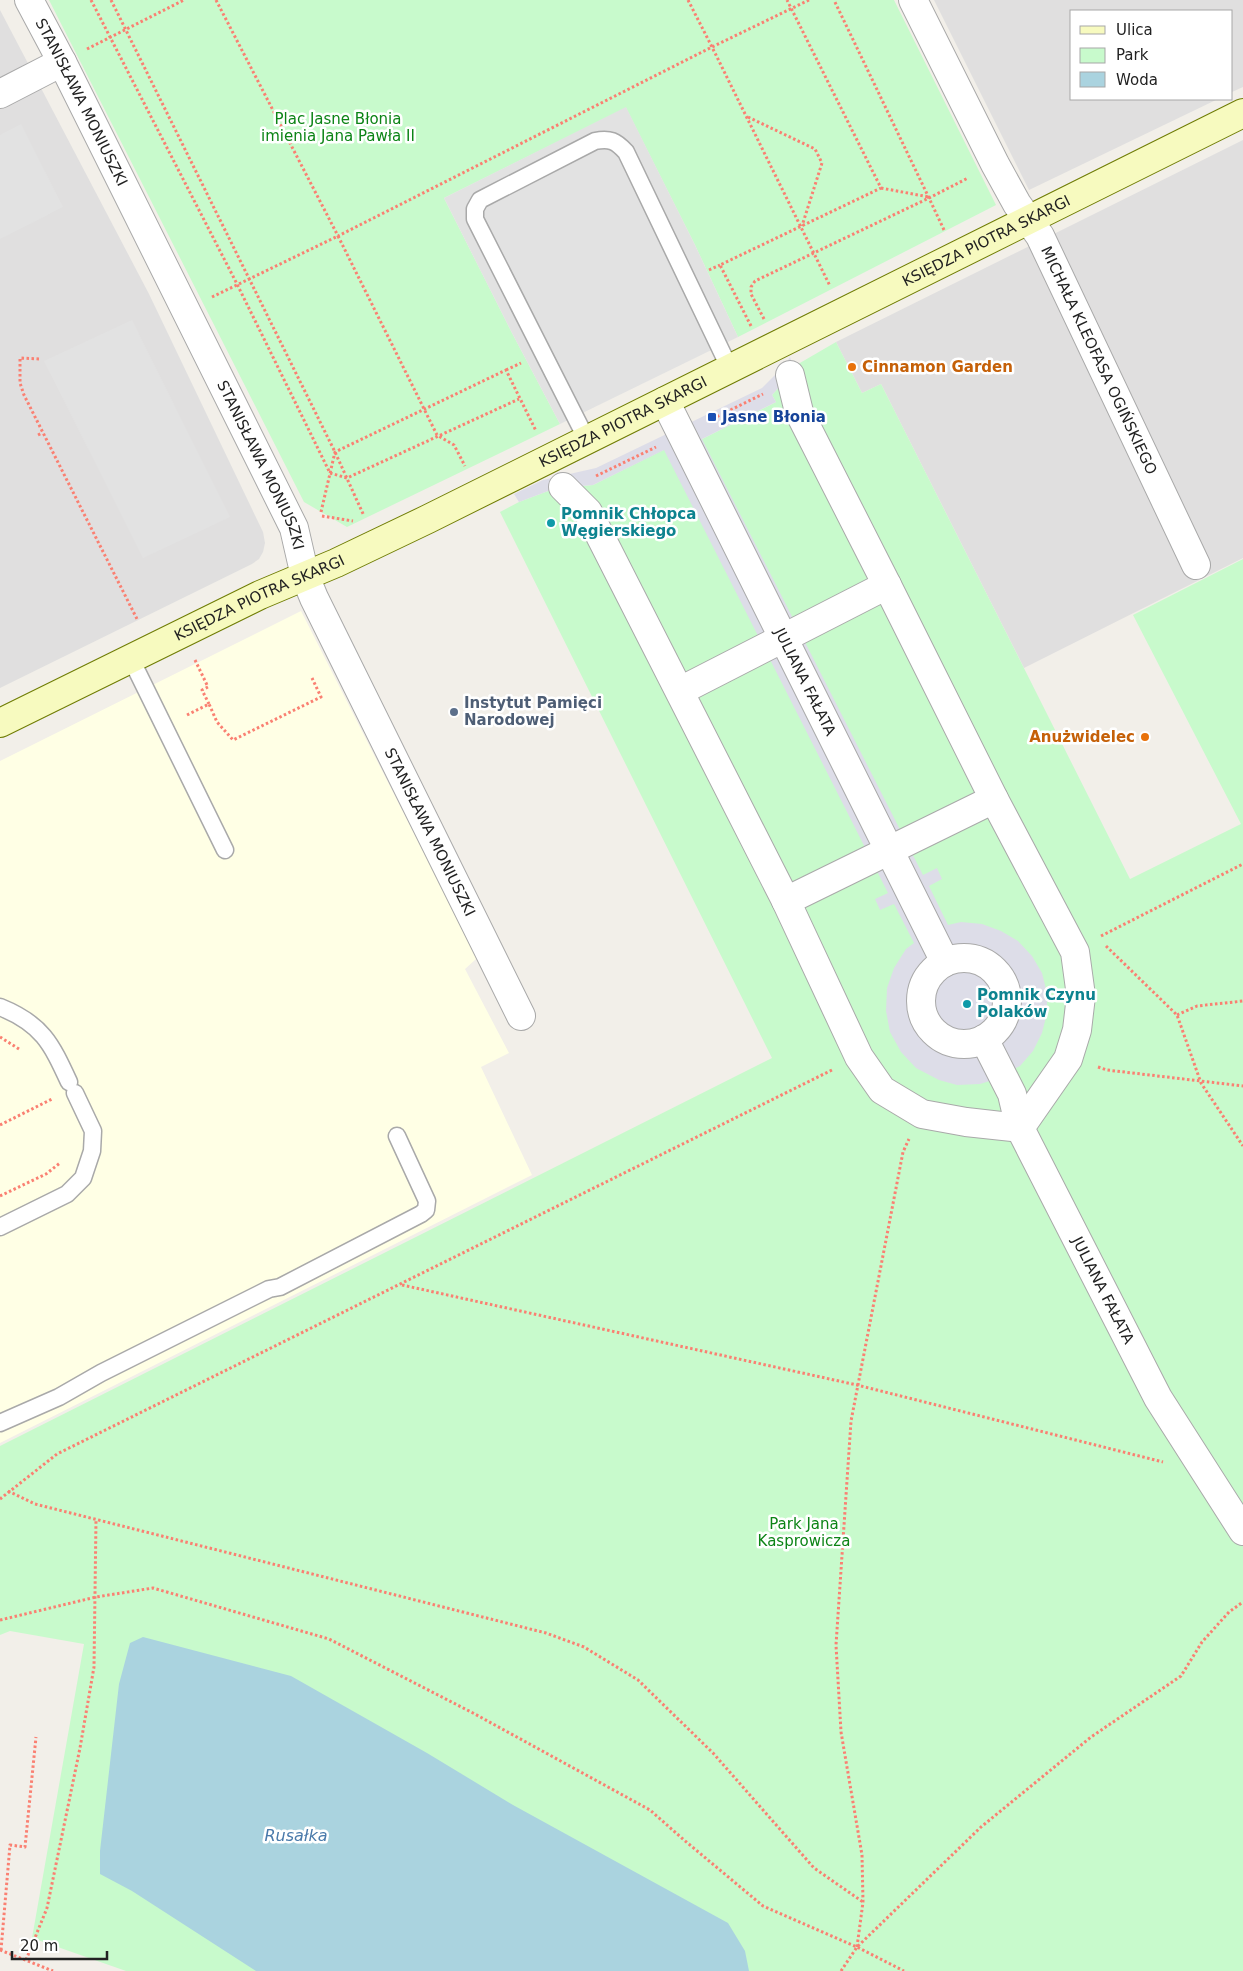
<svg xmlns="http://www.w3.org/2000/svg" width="1243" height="1971" viewBox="0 0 1243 1971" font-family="'DejaVu Sans',sans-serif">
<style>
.residential{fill:#e0dfdf}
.education{fill:#ffffe5}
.park{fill:#c8facc}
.parking{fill:#e2e2e2}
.plaza{fill:#dddde8}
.water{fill:#aad3df}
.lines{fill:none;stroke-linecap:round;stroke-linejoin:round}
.lane-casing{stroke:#a9a9a9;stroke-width:19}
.street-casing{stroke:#a9a9a9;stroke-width:30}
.secondary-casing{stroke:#707d05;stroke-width:30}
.path{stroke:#fa8072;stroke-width:3;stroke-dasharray:2.5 2.5;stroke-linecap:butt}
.lane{stroke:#fff;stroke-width:16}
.street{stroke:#fff;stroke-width:28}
.secondary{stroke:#f7fabf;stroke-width:28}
.food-dot{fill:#e8710a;stroke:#fff;stroke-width:2}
.transit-dot{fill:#1a4fb4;stroke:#fff;stroke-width:2}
.culture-dot{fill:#0f9aa8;stroke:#fff;stroke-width:2}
.service-dot{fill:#5c6f8a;stroke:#fff;stroke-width:2}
.labels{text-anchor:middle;stroke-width:5;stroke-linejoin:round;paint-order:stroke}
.street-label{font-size:15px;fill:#222;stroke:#fff}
.park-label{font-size:15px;fill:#0c8416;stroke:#fff}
.food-label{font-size:15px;font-weight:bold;fill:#c56008;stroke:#fff;text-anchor:start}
.transit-label{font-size:15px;font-weight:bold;fill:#164399;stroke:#fff;text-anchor:start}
.culture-label{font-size:15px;font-weight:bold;fill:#0d838f;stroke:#fff;text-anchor:start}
.service-label{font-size:15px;font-weight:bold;fill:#4e5e75;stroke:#fff;text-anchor:start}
.water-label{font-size:16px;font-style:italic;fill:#4a7aab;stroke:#fff}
</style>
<rect width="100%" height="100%" fill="#f2efe9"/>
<g class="residential">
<polygon points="934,0 1243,0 1243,87 1232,92 1232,11 1072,11 1072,99 1218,99 1029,190"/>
<polygon points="0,10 149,294 263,532 265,543 263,552 259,559 252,564 0,688"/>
<polygon points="1243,140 1243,558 1024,668 881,384 862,393 836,342"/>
</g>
<polygon class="education" points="301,611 474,952 476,959 465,969 509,1053 481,1067 532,1175 0,1443 0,761"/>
<g class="park">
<polygon points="49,0 894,0 996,205 738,337 695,245 626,108 444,198 512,333 560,424 347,527 304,502"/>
<polygon points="836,342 862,393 881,384 1130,879 1241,824 1133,615 1243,559 1243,1971 126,1971 32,1938 84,1644 10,1631 0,1635 0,1446 772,1058 500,512 519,502 556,488 593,485 663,450 702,439 776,402 772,395 790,375 793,367"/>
</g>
<g class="parking">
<polygon points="626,107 695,245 738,337 560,424 512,333 444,198"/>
<polygon points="21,124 63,207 0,239 0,135"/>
<polygon points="132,320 230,517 143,558 44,361"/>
</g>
<polygon class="plaza" points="790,357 793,367 790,375 772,395 776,402 702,439 923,875 937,868 942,879 929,886 948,925 961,922 982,924 1001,931 1018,941 1032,956 1042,973 1047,993 1047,1013 1042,1033 1033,1051 1020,1066 993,1080 980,1084 957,1085 939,1080 916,1068 901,1052 890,1032 886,1011 887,988 894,968 906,949 914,943 894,904 880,910 875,899 888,893 664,450 593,485 556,488 519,502 514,494 543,480 596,468 762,388 785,365"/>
<polygon class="water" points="143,1637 291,1676 427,1753 513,1805 728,1923 745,1951 749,1971 256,1971 132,1891 100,1874 100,1851 119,1684 130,1643"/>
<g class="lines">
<defs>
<g id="lane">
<path d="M587 440 475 219V209L480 200 595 141C610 138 616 141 626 152L730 369"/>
<polyline points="131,659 225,850"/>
<path d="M0 1007C42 1024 51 1043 69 1082"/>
<polyline points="0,1227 67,1194 83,1178 92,1151 93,1131 75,1093"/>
<polyline points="0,1423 59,1397 101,1373 269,1289 280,1287 421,1214 426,1210 427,1201 397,1136"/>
</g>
<g id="street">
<path id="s1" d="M29 0 62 62 294 528 305 576 314 598 521 1016"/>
<path id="s2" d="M913 0 995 164 1017 204 1040 236 1196 565"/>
<polyline points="0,94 62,62"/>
<polyline points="790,375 799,412 887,585 994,799 1075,952 1081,996 1077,1030 1068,1059 1020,1128"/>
<path id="s3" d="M665 401 945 962"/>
<polyline points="563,487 588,512 786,901 859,1057 882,1090 922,1114 966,1122 1020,1128"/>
<polyline points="680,691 887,585"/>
<polyline points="786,901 994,799"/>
<circle cx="964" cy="1001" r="43"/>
<path id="s4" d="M984 1039 1012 1094 1020 1128 1158 1398 1243 1531"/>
</g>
<g id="secondary">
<path id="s5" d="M0 723 260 595 336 563 428 519 1243 113"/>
</g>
</defs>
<use href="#lane" class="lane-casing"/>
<use href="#street" class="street-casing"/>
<use href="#secondary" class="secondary-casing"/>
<g class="path">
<polyline points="91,0 237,284 330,473 347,478 519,399"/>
<polyline points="111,0 335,452 364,516"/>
<polyline points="216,0 338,236 712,47 688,0"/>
<polyline points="809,0 712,47 830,286"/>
<polyline points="87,49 184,0"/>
<polyline points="748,117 815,149 822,163 802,226"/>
<polyline points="881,188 929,197"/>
<polyline points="944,230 929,198 968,178"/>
<polyline points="709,270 720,265"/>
<polyline points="212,297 338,236 437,435 454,445 465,466"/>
<polyline points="764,319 751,294 751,287 755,281 929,198 834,0"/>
<polyline points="751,326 720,265 881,188 787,0"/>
<polyline points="39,359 20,358 20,383 24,395 138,621"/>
<polyline points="506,370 521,363"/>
<polyline points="708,421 763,394"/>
<polyline points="38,435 42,433"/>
<polyline points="596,476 656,447"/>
<polyline points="321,512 335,452 506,370 536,431"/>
<polyline points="322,516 353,521"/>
<polyline points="195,660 208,687 202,690 209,704"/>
<polyline points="187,715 209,704 217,722 233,740 321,697 312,678"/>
<polyline points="1101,936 1243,864"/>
<polyline points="1106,946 1177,1015 1201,1083 1243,1146"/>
<polyline points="1177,1015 1197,1006 1243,1001"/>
<polyline points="0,1037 19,1049"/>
<polyline points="1098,1067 1107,1070 1243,1086"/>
<polyline points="0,1125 52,1099"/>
<polyline points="0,1196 46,1174 60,1163"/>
<polyline points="402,1285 857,1385 1163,1462"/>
<polyline points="8,1491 35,1504 546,1633 584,1647 638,1680 713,1753 814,1868 863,1902"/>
<polyline points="0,1499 57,1454 832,1070"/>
<polyline points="0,1620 96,1597 153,1588 329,1639 473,1713 650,1810 684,1840 763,1906 857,1947 904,1971"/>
<polyline points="857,1947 863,1902 862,1855 841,1732 836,1645 851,1421 903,1152 909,1139"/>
<polyline points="0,1950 53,1971"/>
<polyline points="1,1950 10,1845 25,1847 36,1737"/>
<polyline points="26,1960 47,1908 80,1748 94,1667 96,1520"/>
<polyline points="841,1971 857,1947 981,1827 1091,1737 1181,1676 1202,1642 1229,1612 1243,1602"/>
</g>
<use href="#lane" class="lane"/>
<use href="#street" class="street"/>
<use href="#secondary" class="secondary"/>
</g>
<g class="food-dot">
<circle cx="852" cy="367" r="5"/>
<circle cx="1145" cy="737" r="5"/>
</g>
<rect class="transit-dot" x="707" y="412" width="10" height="10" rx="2.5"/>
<g class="culture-dot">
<circle cx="551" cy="523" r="5"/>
<circle cx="967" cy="1004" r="5"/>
</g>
<circle class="service-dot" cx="454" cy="712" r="5"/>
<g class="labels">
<g class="street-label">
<text dy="5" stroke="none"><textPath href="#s1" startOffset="115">STANISŁAWA MONIUSZKI</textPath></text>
<text dy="5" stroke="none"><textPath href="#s5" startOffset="1098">KSIĘDZA PIOTRA SKARGI</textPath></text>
<text dy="5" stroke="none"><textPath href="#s2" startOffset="406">MICHAŁA KLEOFASA OGIŃSKIEGO</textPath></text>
<text dy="5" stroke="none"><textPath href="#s5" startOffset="692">KSIĘDZA PIOTRA SKARGI</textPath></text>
<text dy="5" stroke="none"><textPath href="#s1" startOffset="520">STANISŁAWA MONIUSZKI</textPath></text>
<text dy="5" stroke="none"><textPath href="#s5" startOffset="288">KSIĘDZA PIOTRA SKARGI</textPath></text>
<text dy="5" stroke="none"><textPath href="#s3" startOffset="314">JULIANA FAŁATA</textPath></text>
<text dy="5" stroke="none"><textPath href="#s1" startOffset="925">STANISŁAWA MONIUSZKI</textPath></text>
<text dy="5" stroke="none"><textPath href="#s4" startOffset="279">JULIANA FAŁATA</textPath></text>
</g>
<g class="park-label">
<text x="338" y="124">Plac Jasne Błonia<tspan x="338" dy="17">imienia Jana Pawła II</tspan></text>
<text x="804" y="1529">Park Jana<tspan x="804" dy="17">Kasprowicza</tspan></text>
</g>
<g class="food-label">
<text x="862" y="372">Cinnamon Garden</text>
<text x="1135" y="742" text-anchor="end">Anużwidelec</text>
</g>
<g class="transit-label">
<text x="722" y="422">Jasne Błonia</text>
</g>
<g class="culture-label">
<text x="561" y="519">Pomnik Chłopca<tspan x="561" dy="17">Węgierskiego</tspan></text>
<text x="977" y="1000">Pomnik Czynu<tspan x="977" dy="17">Polaków</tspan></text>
</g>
<g class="service-label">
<text x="464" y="708">Instytut Pamięci<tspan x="464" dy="17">Narodowej</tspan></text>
</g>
<g class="water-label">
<text x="296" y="1841">Rusałka</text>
</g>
</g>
<rect x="1070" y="10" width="162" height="90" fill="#ffffff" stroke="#a7a7a7"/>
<rect x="1080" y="26" width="25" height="8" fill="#f7fabf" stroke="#a7a7a7"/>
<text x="1116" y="35" font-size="15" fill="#222222">Ulica</text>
<rect x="1080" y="48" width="25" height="15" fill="#c8facc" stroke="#a7a7a7"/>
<text x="1116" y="60" font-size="15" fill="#222222">Park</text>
<rect x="1080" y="72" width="25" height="15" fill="#aad3df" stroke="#a7a7a7"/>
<text x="1116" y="85" font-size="15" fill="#222222">Woda</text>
<path d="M12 1951v8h95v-8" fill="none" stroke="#222222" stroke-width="2.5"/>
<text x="20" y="1951" font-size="15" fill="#222222" stroke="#ffffff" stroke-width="4" paint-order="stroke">20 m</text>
</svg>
